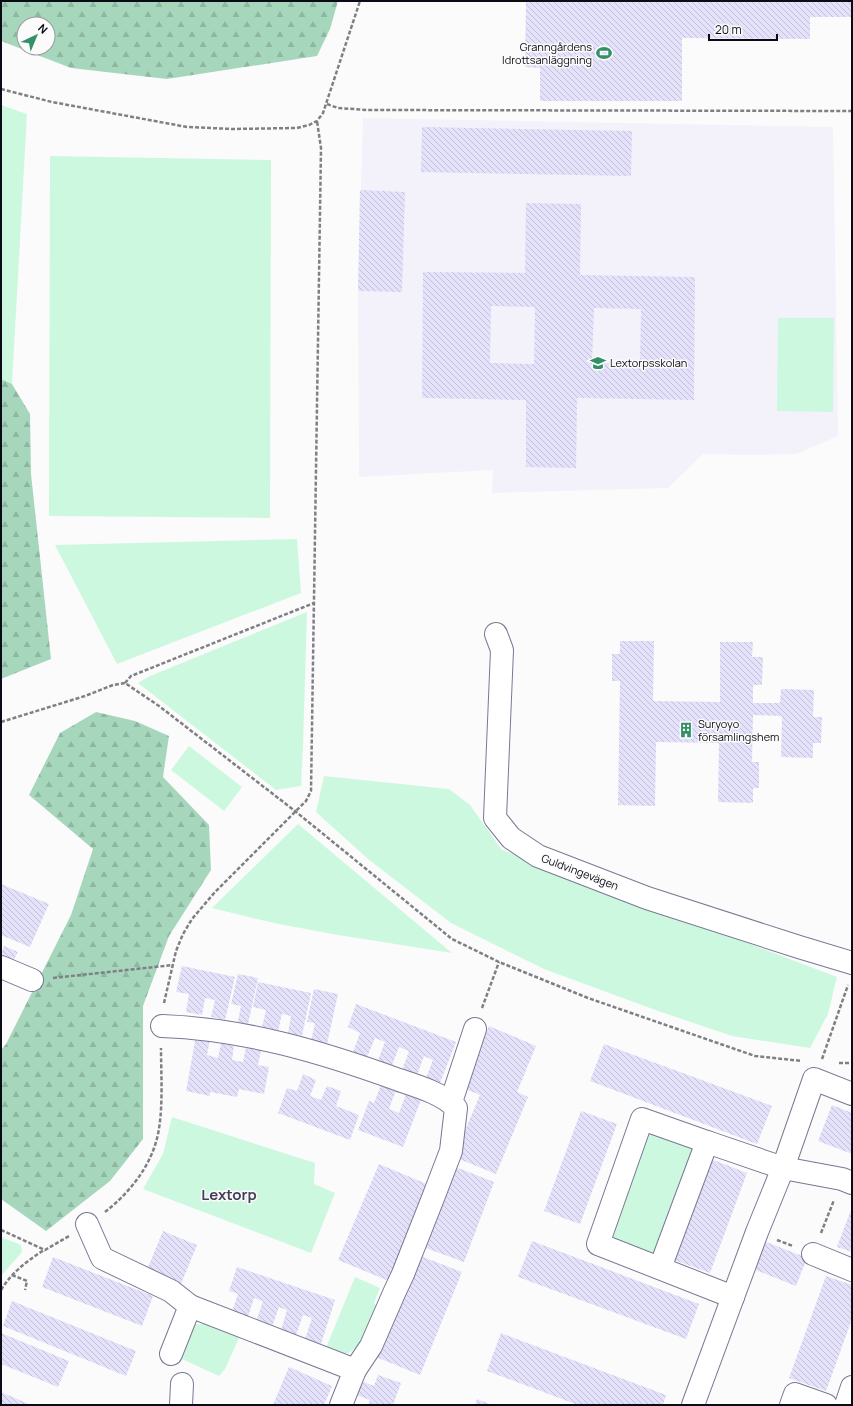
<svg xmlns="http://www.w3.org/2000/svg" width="853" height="1406" viewBox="0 0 853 1406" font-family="Manrope,sans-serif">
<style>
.built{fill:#f3f2fa}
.green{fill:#cdf8e0}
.forest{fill:url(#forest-firs);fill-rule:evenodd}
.building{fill:url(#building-back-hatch);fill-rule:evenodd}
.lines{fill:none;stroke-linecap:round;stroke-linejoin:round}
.minor-casing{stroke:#7b7794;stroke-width:24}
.path{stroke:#807f85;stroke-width:2.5;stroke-dasharray:4 2;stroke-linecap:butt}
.minor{stroke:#fff;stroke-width:22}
.labels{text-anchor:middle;stroke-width:3;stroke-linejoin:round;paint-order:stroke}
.poi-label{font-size:11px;fill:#0c0a15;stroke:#fbfbfb;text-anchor:start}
.street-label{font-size:11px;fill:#0c0a15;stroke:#fbfbfb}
.district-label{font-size:15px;font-weight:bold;fill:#433f5a;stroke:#fbfbfb}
</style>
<defs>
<pattern id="forest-firs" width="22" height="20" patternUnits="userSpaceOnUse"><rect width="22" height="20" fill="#a6d7bc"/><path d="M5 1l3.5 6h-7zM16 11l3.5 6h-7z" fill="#8eb7a1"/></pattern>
<pattern id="building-back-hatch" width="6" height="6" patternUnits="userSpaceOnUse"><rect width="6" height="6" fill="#e4e1fb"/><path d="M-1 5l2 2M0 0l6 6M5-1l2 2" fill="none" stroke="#c2c0d6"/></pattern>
</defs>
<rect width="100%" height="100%" fill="#fbfbfb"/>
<polygon class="built" points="363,118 833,127 838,436 796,454 754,455 703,454 668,488 492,493 493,470 359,477 358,291"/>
<g class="green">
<polygon points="1,105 27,114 12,384 1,379"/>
<polygon points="50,156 271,160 270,518 49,516"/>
<polygon points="778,318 834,318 833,412 777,411"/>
<polygon points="297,539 301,593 117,664 55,545"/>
<polygon points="307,612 303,746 301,786 276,790 138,683 150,676"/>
<polygon points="189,746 242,787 224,811 171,770"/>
<polygon points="324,776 449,789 470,805 502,850 837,977 828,1014 810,1048 732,1036 661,1012 544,969 451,923 368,859 316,812"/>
<polygon points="298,824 452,953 338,935 274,923 212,908"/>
<polygon points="172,1117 315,1163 314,1184 335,1193 311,1253 143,1189 163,1154"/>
<polygon points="643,1131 699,1151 660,1259 606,1238"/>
<polygon points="1,1237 21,1245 22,1252 1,1276"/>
<path d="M355 1277 380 1288 374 1303 376 1305C370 1320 361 1357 340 1354 335 1354 330 1350 326 1348Z"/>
<polygon points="207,1323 238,1333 239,1338 225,1369 219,1376 182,1359 181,1352 193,1325"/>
</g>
<g class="forest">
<path d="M1 1H338L330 29 317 56 167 79 71 68 1 41ZM24 24H48V48H24Z"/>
<polygon points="1,379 12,384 30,414 31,474 51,659 1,679"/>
<polygon points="96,712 135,721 169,736 163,777 209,825 211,870 169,936 143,1006 143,1139 110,1181 46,1231 1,1199 1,1050 6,1044 71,915 93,849 29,795 60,733"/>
</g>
<g class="building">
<polygon points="526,1 852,1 852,17 810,17 810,39 682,38 682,101 540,101 540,68 525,67"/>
<polygon points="422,127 632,131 631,176 421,172"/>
<polygon points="360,190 405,192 402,292 358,291"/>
<path d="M526 203 581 204 580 275 695 277 694 400 577 398 576 468 526 467V400L422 398 423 272 525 273ZM491 306 535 307 534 364 490 363ZM594 308 641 309 640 364 592 363Z"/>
<polygon points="620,641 654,641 653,701 720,702 720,642 753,642 752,657 763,657 762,685 753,685 753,703 780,703 781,689 814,690 813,717 822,717 821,743 813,743 813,758 781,757 782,716 753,715 752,762 759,762 759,788 753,788 753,803 718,802 719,743 656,742 655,806 618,805 620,681 612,681 612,654 620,654"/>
<polygon points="1,884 49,904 30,947 1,935"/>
<polygon points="4,946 18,952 13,961 1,955"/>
<polygon points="182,966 235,977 225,1020 211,1017 215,1000 205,998 202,1015 186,1012 189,994 176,992"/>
<polygon points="238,974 258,978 247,1029 237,1026 241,1006 231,1004"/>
<polygon points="258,982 311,993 302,1036 288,1033 291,1016 282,1014 278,1031 262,1027 266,1010 253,1007"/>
<polygon points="314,989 338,994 327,1044 311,1041 315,1023 307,1022"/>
<polygon points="356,1004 456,1042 440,1083 426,1078 433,1060 424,1056 417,1075 402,1070 409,1051 399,1047 391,1068 377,1063 385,1042 375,1038 367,1057 353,1052 360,1033 348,1027"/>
<polygon points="489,1026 536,1046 517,1092 528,1097 496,1174 454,1157 480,1095 463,1088"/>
<polygon points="196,1036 210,1039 207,1055 218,1058 221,1043 234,1046 232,1060 243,1062 246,1047 261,1050 258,1065 269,1067 264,1094 239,1089 237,1097 210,1092 210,1096 186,1091"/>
<polygon points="604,1044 772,1106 757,1144 590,1081"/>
<polygon points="303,1074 316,1080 310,1096 321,1100 327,1086 341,1091 336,1106 359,1115 350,1140 278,1113 287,1088 297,1091"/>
<polygon points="381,1085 396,1090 389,1109 399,1113 406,1094 421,1100 403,1147 358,1130 369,1101 374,1103"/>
<polygon points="832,1105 852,1113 852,1154 818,1141"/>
<polygon points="581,1111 617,1124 580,1224 544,1211"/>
<polygon points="711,1159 747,1173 710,1273 674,1260"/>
<polygon points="379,1164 429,1185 389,1281 338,1260"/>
<polygon points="453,1166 494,1182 464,1262 423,1247"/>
<polygon points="851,1210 852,1211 852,1252 837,1247"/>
<polygon points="163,1231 197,1245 181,1284 147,1270"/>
<polygon points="759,1239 807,1258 796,1286 748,1267"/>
<polygon points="532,1241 699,1304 686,1339 518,1277"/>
<polygon points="418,1255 462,1272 420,1375 376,1357"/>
<polygon points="53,1257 153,1296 142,1326 42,1287"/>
<polygon points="237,1267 335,1300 321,1344 305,1339 312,1318 303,1315 296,1335 281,1330 287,1310 279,1307 272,1327 256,1322 263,1301 254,1298 248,1317 232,1312 238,1294 229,1291"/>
<polygon points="826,1276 852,1285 852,1319 826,1391 789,1378"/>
<polygon points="12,1301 136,1351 126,1376 3,1326"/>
<polygon points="1,1333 69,1361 58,1387 1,1364"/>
<polygon points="501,1333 666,1395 663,1405 578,1405 487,1371"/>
<polygon points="289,1367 332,1386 324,1405 273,1405"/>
<polygon points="378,1375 401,1383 393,1405 368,1405 370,1400 353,1394 358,1380 374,1386"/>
<polygon points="1,1392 31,1405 1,1405"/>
<polygon points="477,1399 492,1405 475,1405"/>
</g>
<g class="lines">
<defs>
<g id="minor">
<polyline points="496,634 502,650 495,818 511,838 538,856 647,898 799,947 852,963"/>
<polyline points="1,967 32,980"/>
<path d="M162 1026C245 1029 322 1052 399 1080 417 1086 444 1094 456 1108L451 1151 433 1198 403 1274 395 1291 371 1346 355 1370"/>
<polyline points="451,1102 475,1029"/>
<polyline points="707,1142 783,1168 842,1179 852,1183"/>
<polyline points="87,1224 102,1258 171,1291 190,1306 171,1354"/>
<polyline points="813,1254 852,1270"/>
<polyline points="660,1268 707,1142 642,1119 598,1244 733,1297"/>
<polyline points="190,1306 355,1370 341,1405"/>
<polyline points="181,1405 182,1384"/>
<polyline points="693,1405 757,1232 783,1168 814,1079 852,1094"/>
<polyline points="791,1405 795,1394 826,1405"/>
<polyline points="846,1405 852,1387"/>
</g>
</defs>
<use href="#minor" class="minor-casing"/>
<g class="path">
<polyline points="1,89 52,102 187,127 233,129 297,128 309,125 317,121 323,113 360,1"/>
<polyline points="327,104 338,108 367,110 852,111"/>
<polyline points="125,683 131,676 314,603"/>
<polyline points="1,722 85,696 113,685 125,683 159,706 295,811 452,939 499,962 588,998 755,1056 802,1061"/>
<polyline points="53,978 173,965"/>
<polyline points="164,1003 176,951 183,934 192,919 215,892 306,801 311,791 321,148 317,121"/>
<polyline points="482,1008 499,962"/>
<polyline points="822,1059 848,985"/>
<polyline points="839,1063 852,1063"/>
<path d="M105 1212C127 1195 148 1170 156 1142 164 1115 161 1076 161 1048"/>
<polyline points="1,1230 45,1250 69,1236"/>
<polyline points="821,1233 834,1200"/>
<polyline points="777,1240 793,1246"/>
<polyline points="12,1275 27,1281 25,1290"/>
<path d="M1 1290C12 1272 27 1261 44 1250"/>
</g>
<use href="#minor" class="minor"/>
</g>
<defs>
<symbol id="stadium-bare" viewBox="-9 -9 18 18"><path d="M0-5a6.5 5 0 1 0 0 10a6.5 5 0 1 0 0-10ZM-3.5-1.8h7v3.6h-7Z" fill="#349067" stroke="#fbfbfb" stroke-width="2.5" paint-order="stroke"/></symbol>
<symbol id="school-bare" viewBox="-9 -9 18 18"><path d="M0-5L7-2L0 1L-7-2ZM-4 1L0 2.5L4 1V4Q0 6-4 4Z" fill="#349067" stroke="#fbfbfb" stroke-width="2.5" paint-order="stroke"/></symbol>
<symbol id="building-bare" viewBox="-9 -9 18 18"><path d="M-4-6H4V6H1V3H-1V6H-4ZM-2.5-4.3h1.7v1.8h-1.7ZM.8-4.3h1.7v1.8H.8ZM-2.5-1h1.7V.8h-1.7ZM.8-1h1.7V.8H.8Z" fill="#349067" stroke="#fbfbfb" stroke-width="2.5" paint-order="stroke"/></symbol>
</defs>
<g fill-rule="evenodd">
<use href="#stadium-bare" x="593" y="42" width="22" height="22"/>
<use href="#school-bare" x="587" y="352" width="22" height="22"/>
<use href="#building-bare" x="675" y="719" width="22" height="22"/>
</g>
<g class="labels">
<g class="poi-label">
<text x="592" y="51" text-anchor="end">Granngårdens<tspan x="592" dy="13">Idrottsanläggning</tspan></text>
<text x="610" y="367">Lextorpsskolan</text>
<text x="698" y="728">Suryoyo<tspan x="698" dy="13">församlingshem</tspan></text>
</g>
<g class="street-label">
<text transform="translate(580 872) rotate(21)" y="4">Guldvingevägen</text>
</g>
<g class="district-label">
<text x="229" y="1200">Lextorp</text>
</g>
</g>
<rect width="853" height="1406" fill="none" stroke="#0c0a15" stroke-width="4"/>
<g transform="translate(36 36) rotate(44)"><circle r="19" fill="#fbfbfb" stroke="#9b9b9f"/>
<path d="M0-3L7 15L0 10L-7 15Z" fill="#349067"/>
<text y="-6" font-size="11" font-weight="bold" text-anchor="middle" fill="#0c0a15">N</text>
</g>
<path d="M709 34v6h68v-6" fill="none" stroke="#0c0a15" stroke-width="2"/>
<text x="715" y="34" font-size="12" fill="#0c0a15" stroke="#fbfbfb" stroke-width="3" paint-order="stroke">20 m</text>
</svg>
